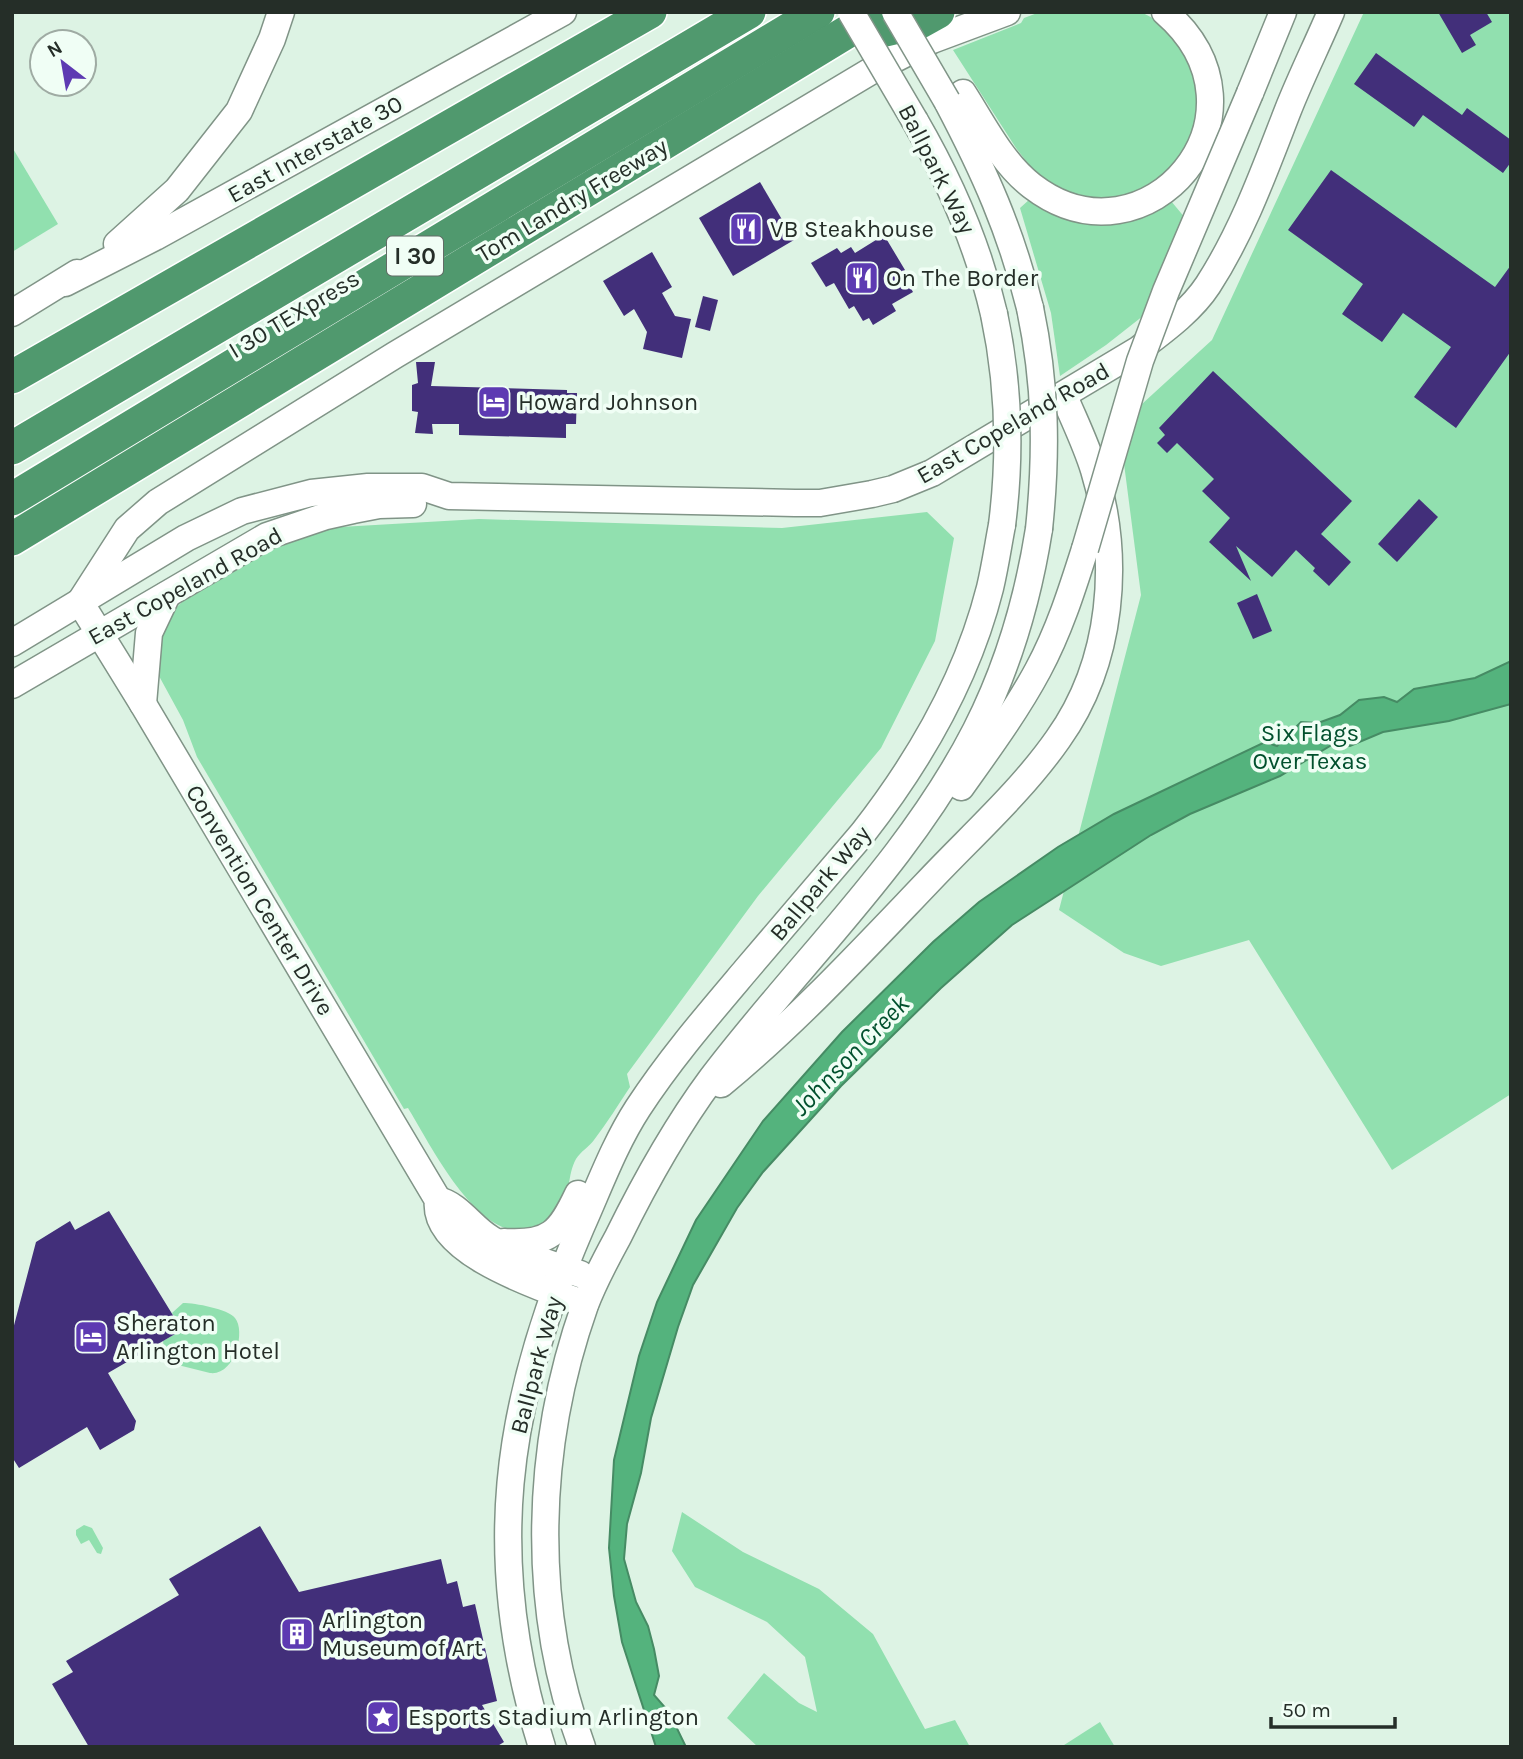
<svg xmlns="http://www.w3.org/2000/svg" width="1523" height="1759" viewBox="0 0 1523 1759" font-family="Karla,sans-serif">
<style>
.green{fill:#91e0af}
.water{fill:#54b37d;stroke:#468b64;stroke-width:2}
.building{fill:#422f7a}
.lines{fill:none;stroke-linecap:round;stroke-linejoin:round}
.secondary-casing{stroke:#809487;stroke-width:29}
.motorway-casing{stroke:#fff;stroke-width:36}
.secondary{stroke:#fff;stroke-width:26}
.motorway{stroke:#50996e;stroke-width:33}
.secondary-bridge-casing{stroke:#809487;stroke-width:29;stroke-linecap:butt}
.secondary-bridge{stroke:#fff;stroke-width:26}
.labels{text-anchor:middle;stroke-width:7;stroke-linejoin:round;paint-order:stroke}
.shield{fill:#f0fef5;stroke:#626c66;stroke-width:2}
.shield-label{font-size:23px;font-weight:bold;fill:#252e28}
.street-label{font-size:24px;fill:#252e28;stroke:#f0fef5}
.poi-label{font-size:24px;fill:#252e28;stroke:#f0fef5;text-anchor:start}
.park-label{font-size:24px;fill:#01502d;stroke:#f0fef5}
.water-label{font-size:26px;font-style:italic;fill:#02512e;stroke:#f0fef5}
</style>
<rect width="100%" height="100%" fill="#ddf3e4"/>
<g class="green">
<polygon points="1040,12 1141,12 1162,23 1177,38 1197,76 1199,113 1187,149 1161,180 1121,198 1080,197 1039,178 1016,148 953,50 1021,23 1024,18"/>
<polygon points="1364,12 1511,12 1511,1094 1392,1170 1249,940 1161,966 1124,953 1059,910 1141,595 1119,425 1212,340"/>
<polygon points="12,147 58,224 12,252"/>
<path d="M1030 199C1064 222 1108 231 1147 215 1156 212 1163 206 1171 201L1186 219 1148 312 1106 345 1060 376 1051 313 1020 208Z"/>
<path d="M927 512 954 538 935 641 881 748 758 896 627 1074 630 1087C618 1105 607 1123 594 1140 589 1147 581 1151 576 1159 567 1175 571 1195 559 1209 497 1282 435 1152 408 1108L404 1109 197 757 183 720 159 676 153 661 165 618 196 589 225 569 323 528 479 519 782 528Z"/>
<path d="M183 1303C195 1303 228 1309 235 1318 246 1331 235 1376 210 1373L174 1364 165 1356 163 1341 182 1330 172 1313Z"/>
<polygon points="682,1512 743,1552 819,1589 873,1634 925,1729 955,1720 970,1747 758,1747 727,1718 764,1673 799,1703 817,1712 805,1657 767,1622 695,1587 672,1551"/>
<polygon points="84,1525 92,1528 103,1548 101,1554 97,1553 89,1540 81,1544 76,1535 76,1530"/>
<polygon points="1100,1722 1115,1747 1061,1747"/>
</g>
<polygon class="water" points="1511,661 1511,704 1449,721 1383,732 1350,746 1335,743 1280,776 1190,814 1151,835 1012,925 941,988 841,1086 763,1172 737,1208 693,1285 678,1327 651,1418 641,1473 627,1524 624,1559 636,1602 648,1626 654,1649 659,1676 654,1695 669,1712 686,1747 656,1747 622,1642 614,1596 609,1548 614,1460 639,1356 657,1302 696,1220 763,1121 842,1032 933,942 979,902 1058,847 1114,814 1265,742 1277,746 1301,722 1318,723 1340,715 1359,700 1384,697 1397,702 1414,689 1475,678"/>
<g class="building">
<polygon points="1438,12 1486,12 1492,22 1470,35 1476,45 1462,53"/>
<polygon points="1376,53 1462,115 1467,108 1511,140 1511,162 1503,173 1423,115 1414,127 1354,84"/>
<polygon points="1331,170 1495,287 1511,265 1511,351 1456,428 1414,397 1451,347 1403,313 1382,342 1342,314 1363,284 1288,230"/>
<polygon points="760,182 794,240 733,276 699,218"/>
<polygon points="884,235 905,270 902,273 913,292 892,304 896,311 873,325 869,318 863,321 854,306 849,309 834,283 826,287 811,263 837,248 841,253 851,247 855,253"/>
<polygon points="652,252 672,287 662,293 675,316 691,319 682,358 643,349 647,332 634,309 624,316 603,281"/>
<polygon points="703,296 718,300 710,331 695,327"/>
<polygon points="416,362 435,362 431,386 567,390 567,393 577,393 576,424 566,424 566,438 459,435 459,424 432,424 433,434 415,433 418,412 412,411 412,385 418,383"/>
<polygon points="1213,371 1352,501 1321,534 1351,562 1329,586 1313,571 1315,568 1296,550 1272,577 1236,546 1251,581 1209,542 1230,518 1202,491 1214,479 1177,443 1167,453 1157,443 1165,435 1159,428"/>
<polygon points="1419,499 1438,517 1397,562 1378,544"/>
<polygon points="1257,594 1272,631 1253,639 1237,603"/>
<polygon points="109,1211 182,1330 108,1373 136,1421 134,1430 100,1450 87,1427 19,1468 12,1457 12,1333 36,1242 70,1221 75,1230"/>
<polygon points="260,1526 299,1592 441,1559 447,1584 457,1581 463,1607 475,1604 497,1701 482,1705 504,1742 496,1747 89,1747 52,1684 73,1672 66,1661 179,1595 169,1579"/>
</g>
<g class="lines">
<defs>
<g id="secondary">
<path d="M963 93C983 124 1002 163 1032 186 1147 274 1282 113 1165 12"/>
<polyline points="1250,93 1283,12"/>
<path d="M947 101C984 171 1011 231 1030 308"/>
<path d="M915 121C951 183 978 245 994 314"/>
<polyline points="117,244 177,190 239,111 272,39 281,12"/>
<polyline points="65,283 155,237 563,12"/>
<polyline points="12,313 77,273"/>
<path d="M12 643 186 538 242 511 311 493 368 487H422L449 496 795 503H820L872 494 893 489 932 473 1138 350C1163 331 1191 311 1208 285 1243 231 1265 169 1288 110 1301 77 1317 45 1331 12"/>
<polyline points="12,685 267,536 326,516 353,510 379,505 413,504"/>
<polyline points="143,704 149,633 167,595"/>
<path d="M961 787C988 749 1016 711 1038 670 1059 631 1072 590 1085 549"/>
<path d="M721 1084C794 1024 860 953 926 884 970 837 1021 792 1058 739 1113 662 1121 559 1094 470 1086 444 1074 420 1064 396"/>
<path d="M438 1200C459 1205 472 1228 491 1239 517 1255 550 1263 580 1274"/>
<path d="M504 1242C550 1245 560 1232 578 1194"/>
<path d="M585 1304C546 1289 431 1254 438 1200L143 704 80 602 127 529 158 502 395 355 871 71 932 40 1007 12"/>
<path d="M542 1747C483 1559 504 1405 581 1227 599 1187 614 1145 638 1108 670 1059 708 1015 746 970 785 925 824 879 863 833 920 760 967 679 990 588 995 567 998 546 1002 525"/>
<path d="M582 1747C530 1606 535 1446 585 1305 594 1281 606 1259 618 1237 645 1182 675 1128 712 1078 799 963 909 861 976 730 1008 667 1028 599 1039 529"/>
</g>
<g id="motorway">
<polyline points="873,33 920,22 938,12"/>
<polyline points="12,377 650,12"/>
<polyline points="12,448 749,12"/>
<polyline points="12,499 818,12"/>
<polyline points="12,539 880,12"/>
</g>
</defs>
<use href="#secondary" class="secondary-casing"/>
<use href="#motorway" class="motorway-casing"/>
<use href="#secondary" class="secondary"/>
<use href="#motorway" class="motorway"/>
<defs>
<g id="secondary-bridge">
<polyline points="851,12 915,121"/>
<polyline points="895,12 947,101"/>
<path d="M1030 308C1046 384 1047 452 1039 529"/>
<path d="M994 314C1009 384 1011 454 1002 525"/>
<polyline points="1085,549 1140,361 1166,291 1250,93"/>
</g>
</defs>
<use href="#secondary-bridge" class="secondary-bridge-casing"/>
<use href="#secondary-bridge" class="secondary-bridge"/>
</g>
<defs>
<symbol id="restaurant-square" viewBox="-11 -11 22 22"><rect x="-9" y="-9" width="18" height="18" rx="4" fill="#5d3ab2" stroke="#f0fef5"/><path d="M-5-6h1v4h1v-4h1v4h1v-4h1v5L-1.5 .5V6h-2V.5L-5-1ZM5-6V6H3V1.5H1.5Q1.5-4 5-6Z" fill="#fff"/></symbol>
<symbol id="hotel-square" viewBox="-11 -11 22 22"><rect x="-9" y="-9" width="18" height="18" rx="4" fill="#5d3ab2" stroke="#f0fef5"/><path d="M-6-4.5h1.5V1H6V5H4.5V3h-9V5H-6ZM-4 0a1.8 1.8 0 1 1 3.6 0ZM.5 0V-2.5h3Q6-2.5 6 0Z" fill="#fff"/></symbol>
<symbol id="building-square" viewBox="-11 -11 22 22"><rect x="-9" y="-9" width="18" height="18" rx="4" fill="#5d3ab2" stroke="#f0fef5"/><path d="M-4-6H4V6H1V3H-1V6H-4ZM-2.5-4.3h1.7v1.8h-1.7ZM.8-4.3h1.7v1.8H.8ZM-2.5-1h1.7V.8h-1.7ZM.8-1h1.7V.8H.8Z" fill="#fff"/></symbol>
<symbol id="sight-square" viewBox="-11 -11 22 22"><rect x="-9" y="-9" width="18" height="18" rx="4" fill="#5d3ab2" stroke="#f0fef5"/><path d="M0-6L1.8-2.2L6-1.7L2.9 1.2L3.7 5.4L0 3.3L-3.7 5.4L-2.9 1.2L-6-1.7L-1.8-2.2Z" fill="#fff"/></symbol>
</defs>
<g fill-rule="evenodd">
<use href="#restaurant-square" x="727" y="210" width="38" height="38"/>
<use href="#restaurant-square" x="843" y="259" width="38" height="38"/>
<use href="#hotel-square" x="475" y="383" width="38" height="38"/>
<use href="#hotel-square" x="72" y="1318" width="38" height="38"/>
<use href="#building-square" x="278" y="1615" width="38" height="38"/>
<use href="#sight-square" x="364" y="1698" width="38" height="38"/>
</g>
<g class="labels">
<rect class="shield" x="387" y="236.5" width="56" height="39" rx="5"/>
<g class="shield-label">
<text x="415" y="264">I 30</text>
</g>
<g class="street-label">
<text transform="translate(315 149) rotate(-29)" y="8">East Interstate 30</text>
<text transform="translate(937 169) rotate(63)" y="8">Ballpark Way</text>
<text transform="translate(572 200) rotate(-31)" y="8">Tom Landry Freeway</text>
<text transform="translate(294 314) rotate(-31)" y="8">I 30 TEXpress</text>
<text transform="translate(1013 423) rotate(-30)" y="8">East Copeland Road</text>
<text transform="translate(185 586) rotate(-29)" y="8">East Copeland Road</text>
<text transform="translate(820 883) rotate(-50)" y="8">Ballpark Way</text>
<text transform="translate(260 900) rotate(59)" y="8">Convention Center Drive</text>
<text transform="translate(536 1365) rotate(-75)" y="8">Ballpark Way</text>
</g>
<g class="poi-label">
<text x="770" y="237">VB Steakhouse</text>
<text x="886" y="286">On The Border</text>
<text x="518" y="410">Howard Johnson</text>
<text x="116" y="1331">Sheraton<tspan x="116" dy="28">Arlington Hotel</tspan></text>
<text x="322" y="1628">Arlington<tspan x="322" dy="28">Museum of Art</tspan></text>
<text x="408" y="1725">Esports Stadium Arlington</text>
</g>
<g class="park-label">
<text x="1310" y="741">Six Flags<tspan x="1310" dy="28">Over Texas</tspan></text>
</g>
<g class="water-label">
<text transform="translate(850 1055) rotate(-46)" y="9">Johnson Creek</text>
</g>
</g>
<rect width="1523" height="1759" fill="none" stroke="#252e28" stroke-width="28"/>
<g transform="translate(63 63) rotate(329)"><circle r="33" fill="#f0fef5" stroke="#9faba3" stroke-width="2"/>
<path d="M0-5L12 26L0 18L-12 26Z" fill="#5d3ab2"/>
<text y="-10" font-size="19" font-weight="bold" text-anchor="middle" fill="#252e28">N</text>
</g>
<path d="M1271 1717v10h124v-10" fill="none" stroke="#252e28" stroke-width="3.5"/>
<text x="1282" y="1717" font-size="21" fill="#252e28" stroke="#f0fef5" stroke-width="5" paint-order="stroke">50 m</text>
</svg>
